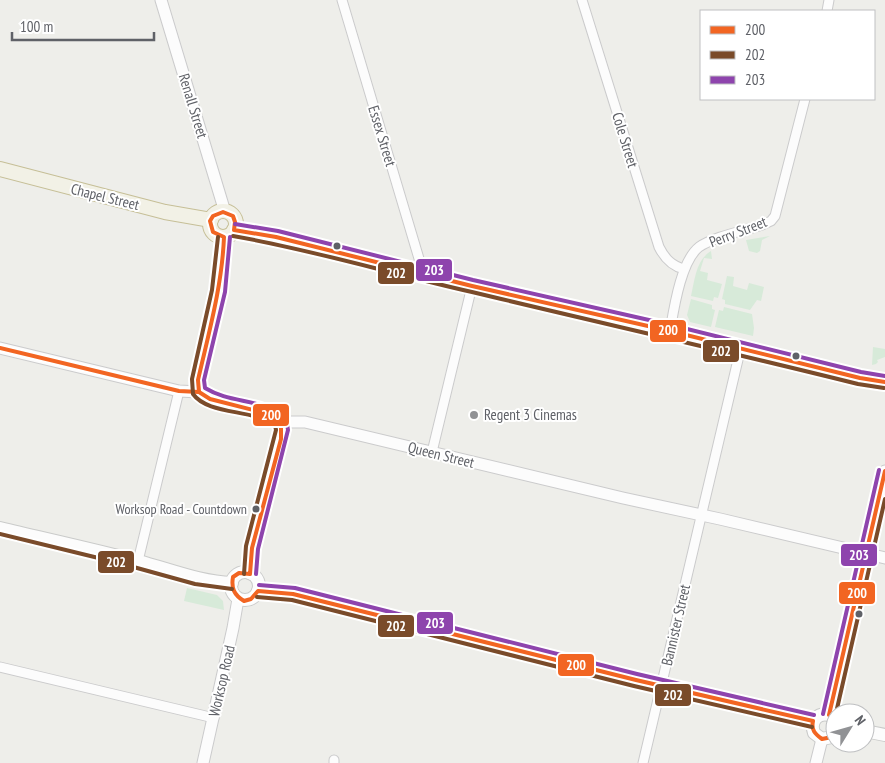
<svg xmlns="http://www.w3.org/2000/svg" width="885" height="763" viewBox="0 0 885 763" font-family="'PT Sans Narrow',sans-serif">
<style>
.green{fill:#d7ead9}
.lines{fill:none;stroke-linecap:round;stroke-linejoin:round}
.minor-casing{stroke:#cbcbcc;stroke-width:11}
.tertiary-casing{stroke:#cbcbcc;stroke-width:13}
.secondary-casing{stroke:#cacbca;stroke-width:14}
.trunk-casing{stroke:#c6bf97;stroke-width:16}
.minor{stroke:#fcfcfc;stroke-width:9}
.tertiary{stroke:#fcfcfc;stroke-width:11}
.secondary{stroke:#fcfcfc;stroke-width:12}
.trunk{stroke:#f2f1e6;stroke-width:14}
.bus-1-casing{stroke:#fff;stroke-width:8}
.bus-2-casing{stroke:#fff;stroke-width:8}
.bus-3-casing{stroke:#fff;stroke-width:8}
.bus-1{stroke:#f26522;stroke-width:4}
.bus-2{stroke:#7a4b2a;stroke-width:4}
.bus-3{stroke:#8e44ad;stroke-width:4}
.bus-dot{fill:#5f6167;stroke:#fff;stroke-width:2}
.poi-dot{fill:#919295;stroke:#fff;stroke-width:2}
.labels{text-anchor:middle;stroke-width:4;stroke-linejoin:round;paint-order:stroke}
.bus-label{font-size:14px;fill:#5f6167;stroke:#fff;text-anchor:end}
.street-label{font-size:15px;fill:#5f6167;stroke:#fff}
.poi-label{font-size:15px;fill:#5f6167;stroke:#fff;text-anchor:start}
.line-badge{stroke:#fff;stroke-width:2}
.badge-label{font-size:14px;text-anchor:middle;font-weight:bold;fill:#fff}
</style>
<rect width="100%" height="100%" fill="#eeeeea"/>
<g class="green">
<polygon points="770,236 762,240 760,251 757,253 749,251 746,240"/>
<path d="M711 251 712 259 704 258 700 271 708 273 707 280 722 284 718 298 714 297 713 301 691 296C695 279 696 260 711 251Z"/>
<polygon points="727,276 734,277 733,286 747,290 749,283 764,287 761,301 757,300 750,310 725,304 725,300 722,299"/>
<polygon points="691,299 712,305 712,309 715,310 711,327 690,322 687,315"/>
<polygon points="724,307 752,314 754,328 753,336 715,327 719,310 723,311"/>
<polygon points="873,347 885,349 885,357 877,360 878,362 876,364 872,365"/>
<polygon points="187,588 217,595 223,601 224,610 184,601"/>
</g>
<g class="lines">
<defs>
<g id="minor">
<polyline points="342,0 420,262 419,273"/>
<path d="M582 0 659 247C665 259 672 266 684 269"/>
<polyline points="827,11 829,0"/>
<path d="M670 331C674 308 681 261 699 247 715 236 744 231 762 225L771 221 775 216 805 99"/>
<polyline points="432,452 472,286"/>
<polyline points="138,561 179,391"/>
<polyline points="0,667 214,718"/>
<polyline points="334,763 334,760"/>
<polyline points="643,763 741,347"/>
</g>
<g id="tertiary">
<polyline points="161,0 225,212"/>
<polyline points="0,348 179,391 199,392 210,399 269,414 281,422"/>
<path d="M199 392 198 380C208 333 224 285 224 237"/>
<polyline points="281,422 305,422 623,498 720,519 885,558"/>
<polyline points="250,574 252,548 281,439 282,430 281,422"/>
<polyline points="829,715 885,471"/>
<polyline points="203,763 233,628 238,599"/>
<polyline points="816,763 822,739"/>
</g>
<g id="secondary">
<path d="M0 528C46 539 92 549 138 561 169 569 200 582 232 583"/>
<circle cx="245" cy="586" r="14"/>
<polyline points="258,591 293,594 636,680 813,721"/>
<path d="M835 720 829 715C817 712 810 722 814 733L822 739 832 737 835 733"/>
<polyline points="865,731 885,735"/>
</g>
<g id="trunk">
<polyline points="0,169 165,212 211,220"/>
<circle cx="223" cy="224" r="13"/>
<polyline points="234,230 276,237 472,286 670,331 860,378 885,382"/>
</g>
</defs>
<use href="#minor" class="minor-casing"/>
<use href="#tertiary" class="tertiary-casing"/>
<use href="#secondary" class="secondary-casing"/>
<use href="#trunk" class="trunk-casing"/>
<use href="#minor" class="minor"/>
<use href="#tertiary" class="tertiary"/>
<use href="#secondary" class="secondary"/>
<use href="#trunk" class="trunk"/>
<defs>
<g id="bus-1">
<path d="M0 348 179 391 199 392 210 399 269 414 281 422V439L252 548 250 574 239 573 233 577C231 588 234 595 244 601L251 599 258 591 293 594 636 680 813 721C811 730 815 734 822 739L832 737 835 733"/>
<path d="M199 392 198 380C209 332 222 286 224 237L213 232 210 221 213 216 223 212 233 216 235 222 234 230 276 237 472 286 670 331 860 378 885 382"/>
<polyline points="829,715 885,471"/>
</g>
<g id="bus-2">
<path d="M233 236C314 250 392 274 472 292 601 323 730 352 858 384L884 388"/>
<path d="M218 237 212 290 192 379 193 394C208 415 253 409 275 425L276 430 246 546 244 574"/>
<polyline points="0,534 119,563 195,584 232,589"/>
<polyline points="257,597 292,600 634,686 812,727"/>
<polyline points="836,713 885,499"/>
</g>
<g id="bus-3">
<polyline points="235,224 278,231 473,280 671,325 861,372 885,376"/>
<path d="M230 237 225 292 204 380 205 388C231 404 263 398 286 418L288 430 258 549 256 574"/>
<polyline points="259,585 295,588 637,674 814,715"/>
<polyline points="823,714 879,470"/>
</g>
</defs>
<use href="#bus-1" class="bus-1-casing"/>
<use href="#bus-2" class="bus-2-casing"/>
<use href="#bus-3" class="bus-3-casing"/>
<use href="#bus-1" class="bus-1"/>
<use href="#bus-2" class="bus-2"/>
<use href="#bus-3" class="bus-3"/>
</g>
<g class="bus-dot">
<circle cx="337" cy="246" r="4.5"/>
<circle cx="796" cy="356" r="4.5"/>
<circle cx="256" cy="509" r="4.5"/>
<circle cx="859" cy="614" r="4.5"/>
</g>
<circle class="poi-dot" cx="474" cy="415" r="5"/>
<g class="labels">
<g class="bus-label">
<text x="247" y="514">Worksop Road - Countdown</text>
</g>
<g class="street-label">
<text transform="translate(193 106) rotate(73)" y="5">Renall Street</text>
<text transform="translate(382 136) rotate(73)" y="5">Essex Street</text>
<text transform="translate(625 140) rotate(73)" y="5">Cole Street</text>
<text transform="translate(105 197) rotate(14)" y="5">Chapel Street</text>
<text transform="translate(738 232) rotate(-21)" y="5">Perry Street</text>
<text transform="translate(441 455) rotate(14)" y="5">Queen Street</text>
<text transform="translate(676 625) rotate(-77)" y="5">Bannister Street</text>
<text transform="translate(222 681) rotate(-77)" y="5">Worksop Road</text>
</g>
<g class="poi-label">
<text x="484" y="420">Regent 3 Cinemas</text>
</g>
</g>
<g class="line-badge">
<rect x="415" y="258" width="38" height="24" rx="5" fill="#8e44ad"/>
<rect x="377" y="261" width="38" height="24" rx="5" fill="#7a4b2a"/>
<rect x="649" y="319" width="38" height="24" rx="5" fill="#f26522"/>
<rect x="702" y="339" width="38" height="24" rx="5" fill="#7a4b2a"/>
<rect x="252" y="403" width="38" height="24" rx="5" fill="#f26522"/>
<rect x="840" y="543" width="38" height="24" rx="5" fill="#8e44ad"/>
<rect x="97" y="550" width="38" height="24" rx="5" fill="#7a4b2a"/>
<rect x="838" y="581" width="38" height="24" rx="5" fill="#f26522"/>
<rect x="416" y="611" width="38" height="24" rx="5" fill="#8e44ad"/>
<rect x="377" y="614" width="38" height="24" rx="5" fill="#7a4b2a"/>
<rect x="557" y="653" width="38" height="24" rx="5" fill="#f26522"/>
<rect x="654" y="683" width="38" height="24" rx="5" fill="#7a4b2a"/>
</g>
<g class="badge-label">
<text x="434" y="275">203</text>
<text x="396" y="278">202</text>
<text x="668" y="335">200</text>
<text x="721" y="356">202</text>
<text x="271" y="420">200</text>
<text x="859" y="560">203</text>
<text x="116" y="567">202</text>
<text x="857" y="598">200</text>
<text x="435" y="628">203</text>
<text x="396" y="631">202</text>
<text x="576" y="670">200</text>
<text x="673" y="700">202</text>
</g>
<rect x="700" y="10" width="175" height="90" fill="#ffffff" stroke="#bfc0c2"/>
<rect x="710" y="26" width="25" height="8" fill="#f26522" stroke="#bfc0c2"/>
<text x="745" y="35" font-size="15" fill="#5f6167">200</text>
<rect x="710" y="51" width="25" height="8" fill="#7a4b2a" stroke="#bfc0c2"/>
<text x="745" y="60" font-size="15" fill="#5f6167">202</text>
<rect x="710" y="76" width="25" height="8" fill="#8e44ad" stroke="#bfc0c2"/>
<text x="745" y="85" font-size="15" fill="#5f6167">203</text>
<g transform="translate(850 728) rotate(53)"><circle r="24" fill="#ffffff" stroke="#bfc0c2"/>
<path d="M0-4L9 19L0 12L-9 19Z" fill="#919295"/>
<text y="-8" font-size="14" font-weight="bold" text-anchor="middle" fill="#5f6167">N</text>
</g>
<path d="M12 32v8h142v-8" fill="none" stroke="#5f6167" stroke-width="2.5"/>
<text x="20" y="32" font-size="15" fill="#5f6167" stroke="#ffffff" stroke-width="4" paint-order="stroke">100 m</text>
</svg>
